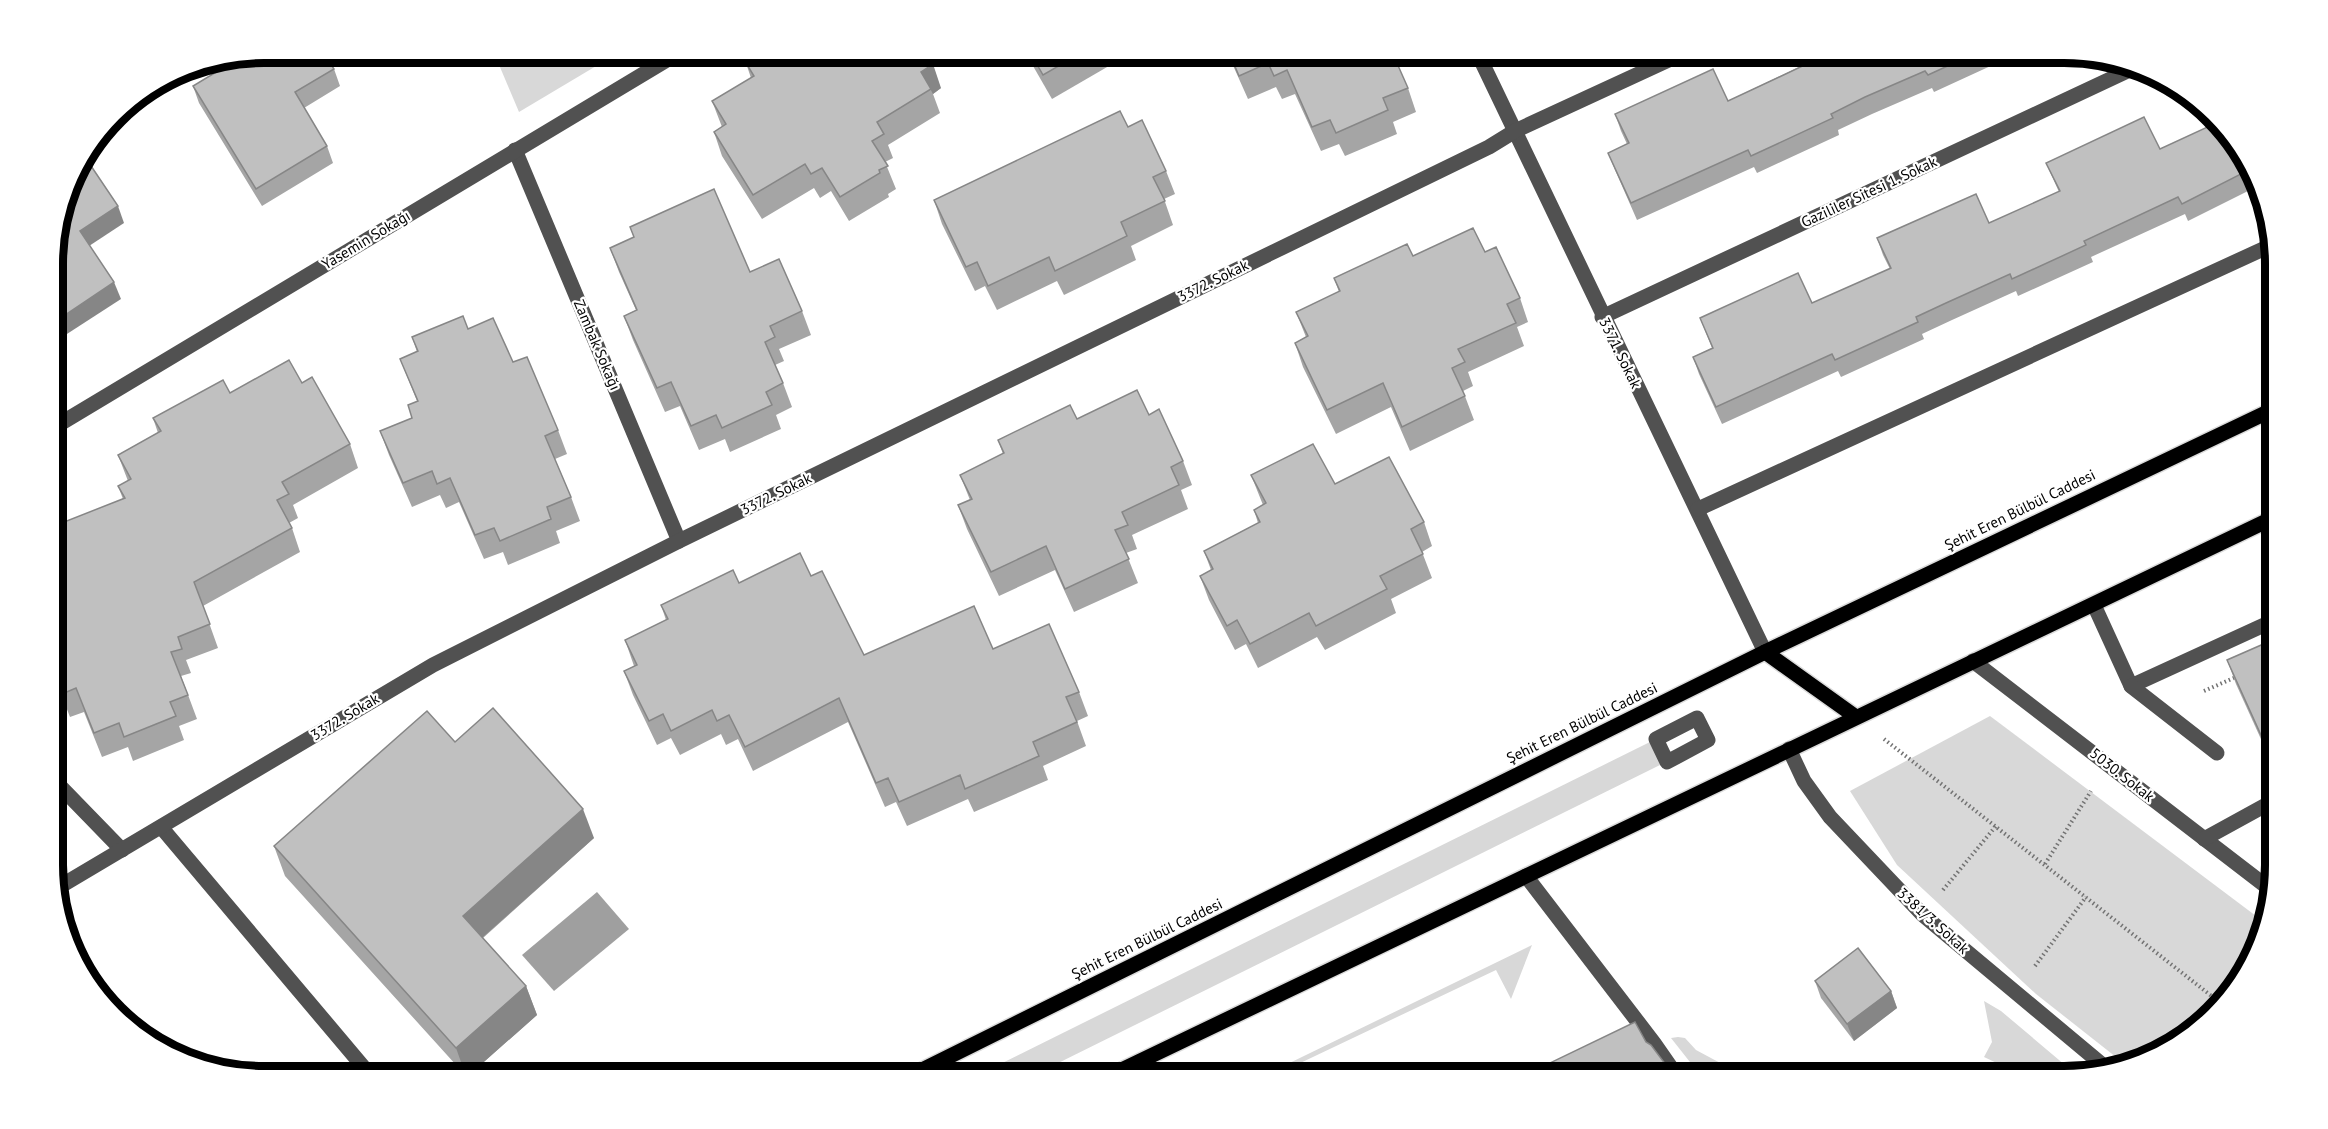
<svg xmlns="http://www.w3.org/2000/svg" width="2328" height="1129" viewBox="0 0 2328 1129" font-family="'PT Sans',sans-serif">
<style>
.green{fill:#d8d8d8}
.water{fill:#9f9f9f}
.lines{fill:none;stroke-linecap:round;stroke-linejoin:round}
.major-casing{stroke:#dbdbdb;stroke-width:18}
.path{stroke:#737373;stroke-width:4;stroke-dasharray:1.5 3;stroke-linecap:butt}
.minor{stroke:#515151;stroke-width:15}
.major{stroke:#000;stroke-width:15}
.wall{fill:#a5a5a5}
.shaded-wall{fill:#868686}
.building{fill:#c0c0c0;stroke:#868686;stroke-width:1.5}
.labels{text-anchor:middle;stroke-width:4.5;stroke-linejoin:round;paint-order:stroke}
.street-label{font-size:15px;fill:#000;stroke:#fff}
.rim{fill:none;stroke:#000;stroke-width:8}
</style>
<rect width="100%" height="100%" fill="#fff"/>
<g class="green">
<polygon points="494,53 618,53 519,112"/>
<polygon points="1990,716 2264,922 2259,946 2223,1004 2182,1041 2121,1061 2036,994 1897,865 1850,791"/>
<polygon points="1656,739 1660,765 1032,1076 976,1076"/>
<polygon points="1532,945 1511,999 1496,970 1273,1076 1263,1076"/>
<polygon points="1984,1001 2001,1011 2078,1076 2049,1076 2035,1063 2001,1065 1984,1057 1992,1042"/>
<polygon points="1678,1037 1685,1038 1696,1050 1724,1065 1738,1076 1701,1076 1671,1038"/>
</g>
<polygon class="water" points="597,892 629,929 554,991 522,955"/>
<g class="lines">
<defs>
<g id="major">
<polyline points="1765,652 1856,717"/>
<polyline points="910,1076 1765,652 2274,409"/>
<polyline points="1109,1076 2275,517"/>
</g>
</defs>
<use href="#major" class="major-casing"/>
<g class="path">
<polyline points="2204,691 2236,677"/>
<polyline points="1884,739 2223,1005"/>
<polyline points="2045,864 2091,791"/>
<polyline points="1943,890 1996,826"/>
<polyline points="2035,966 2086,897"/>
</g>
<g class="minor">
<polyline points="1477,52 1765,652"/>
<polyline points="515,150 679,541"/>
<polyline points="1602,317 2136,67"/>
<polyline points="53,428 680,52"/>
<polyline points="1698,509 2274,244"/>
<polyline points="2094,605 2131,686 2275,620"/>
<polyline points="1973,661 2271,890"/>
<polyline points="2131,686 2217,753"/>
<polygon points="1697,718 1708,740 1667,762 1656,739"/>
<polyline points="1789,749 1804,781 1830,817 1923,915 2105,1067"/>
<polyline points="54,780 122,850"/>
<polyline points="161,827 371,1076"/>
<polyline points="2204,839 2275,800"/>
<polyline points="1526,876 1654,1043 1677,1076"/>
<polyline points="54,890 433,665 679,541 1489,147 1515,131 1686,52"/>
<polyline points="1139,1062 1147,1076"/>
</g>
<use href="#major" class="major"/>
</g>
<g class="wall">
<polygon points="1025,52 1133,52 1052,99"/>
<polygon points="1227,52 1392,52 1408,88 1416,112 1393,122 1397,134 1345,156 1339,144 1321,151 1295,94 1282,99 1276,87 1248,99"/>
<polygon points="1800,52 2009,52 2006,54 2008,58 1934,92 1932,88 1872,114 1838,130 1839,135 1757,173 1754,167 1637,220 1615,170 1608,153 1627,144 1621,131 1615,114 1728,101 1805,64"/>
<polygon points="746,63 941,88 933,94 940,113 888,145 893,158 885,162 896,189 888,194 889,197 849,221 831,191 820,198 814,188 762,219 722,156 714,132 722,127 712,101 751,78"/>
<polygon points="334,69 340,86 304,108 327,146 333,163 262,206 199,103 193,86"/>
<polygon points="1128,127 1166,171 1175,194 1164,199 1173,225 1131,246 1136,260 1064,295 1057,281 997,310 985,286 975,291 942,224 934,200"/>
<polygon points="2232,135 2254,188 2188,221 2185,214 2091,257 2093,262 2018,296 2016,291 1952,320 1922,334 1924,339 1841,377 1838,371 1722,424 1699,374 1693,357 1712,348 1700,318 1812,303 1890,269 1883,255 1877,238 1989,223 2059,192 2046,163 2160,149"/>
<polygon points="630,227 750,272 802,311 811,335 779,349 784,361 775,365 783,383 792,407 776,415 781,429 730,452 725,439 699,450 680,406 665,412 633,340 624,316 636,310 619,272 610,248 634,238"/>
<polygon points="1485,252 1520,298 1528,322 1517,327 1524,346 1468,372 1473,386 1463,391 1474,420 1410,451 1391,407 1336,434 1303,367 1295,343 1306,337 1296,312 1339,292 1334,278 1413,256"/>
<polygon points="468,329 513,362 558,430 567,454 555,459 571,497 580,521 556,531 560,543 508,565 503,552 484,559 459,502 446,508 440,495 412,507 389,455 380,431 412,418 417,401 400,359 417,352 412,337"/>
<polygon points="302,383 350,444 358,468 293,505 298,518 289,523 292,528 300,552 203,606 218,648 186,660 191,673 181,676 197,719 179,726 184,740 133,761 128,747 102,757 84,712 70,717 54,676 54,526 123,499 118,486 128,481 118,455 158,433 153,418 230,393"/>
<polygon points="1149,415 1183,461 1192,485 1181,490 1188,509 1132,535 1137,549 1126,553 1138,583 1074,612 1055,570 999,596 967,529 958,505 970,500 960,475 1003,454 998,440 1077,419"/>
<polygon points="1251,475 1335,484 1424,522 1432,546 1422,552 1432,578 1391,599 1396,613 1325,650 1317,637 1258,668 1246,644 1235,650 1209,600 1200,576 1211,570 1204,551 1258,523 1254,510 1263,505"/>
<polygon points="811,576 864,655 993,649 1079,692 1088,716 1077,721 1086,746 1043,766 1048,780 974,812 968,799 907,826 896,802 885,807 848,722 753,771 738,739 726,745 721,734 680,755 671,738 657,745 633,695 624,671 634,666 625,640 666,620 661,605 739,583"/>
<polygon points="2275,639 2275,770 2236,684 2227,660"/>
<polygon points="455,742 594,838 483,938 526,986 537,1015 468,1076 466,1076 285,876 274,846"/>
<polygon points="1815,981 1891,991 1897,1008 1854,1041 1821,998"/>
</g>
<g class="shaded-wall">
<polygon points="933,64 941,88 933,94 921,72"/>
<polygon points="118,206 124,223 86,248 80,231"/>
<polygon points="114,282 121,299 53,343 53,323"/>
<polygon points="583,809 594,838 474,945 463,916"/>
<polygon points="526,986 537,1015 468,1076 466,1076 456,1048"/>
<polygon points="1891,991 1897,1008 1854,1041 1847,1024"/>
</g>
<g class="building">
<polygon points="264,52 323,52 334,69 295,92 327,146 256,189 193,86 241,57"/>
<polygon points="763,52 926,52 933,64 921,72 931,89 877,122 884,134 872,141 888,166 879,170 880,173 840,197 822,168 811,174 805,164 753,195 714,132 726,124 712,101 754,76 746,63"/>
<polygon points="1030,52 1083,52 1043,75"/>
<polygon points="1229,52 1392,52 1408,88 1383,98 1388,110 1336,133 1330,120 1312,127 1287,70 1274,76 1268,63 1239,76"/>
<polygon points="1802,52 1978,52 1928,75 1925,71 1865,97 1831,114 1833,118 1751,156 1748,150 1631,203 1608,153 1629,143 1615,114 1713,69 1728,101 1807,64"/>
<polygon points="1120,111 1128,127 1142,120 1166,171 1153,177 1165,201 1121,222 1127,236 1055,271 1049,257 988,286 977,262 966,267 934,200"/>
<polygon points="2144,117 2160,149 2216,123 2232,135 2247,171 2182,204 2178,197 2084,241 2086,245 2012,279 2010,274 1946,303 1916,317 1918,322 1835,360 1832,354 1716,407 1693,357 1713,348 1700,318 1798,273 1812,303 1891,268 1877,238 1976,194 1989,223 2060,191 2046,163"/>
<polygon points="85,157 118,206 80,231 114,282 53,323 53,249 74,170"/>
<polygon points="714,189 750,272 779,259 802,311 770,326 775,337 765,342 783,383 766,392 772,405 722,428 716,415 691,426 671,382 657,388 624,316 637,310 610,248 634,237 630,227"/>
<polygon points="1473,228 1485,252 1496,247 1520,298 1507,304 1516,323 1458,349 1465,362 1452,368 1465,396 1402,427 1383,383 1327,410 1295,343 1308,336 1296,312 1340,291 1334,278 1407,244 1413,256"/>
<polygon points="463,316 468,329 493,318 513,362 527,357 558,430 545,436 571,497 547,507 551,519 500,541 494,528 475,535 450,478 437,484 432,471 403,483 380,431 412,418 408,405 418,401 400,359 418,351 412,337"/>
<polygon points="289,360 302,383 312,377 350,444 282,482 289,494 277,500 292,528 194,582 210,624 178,637 182,649 171,652 188,695 170,702 176,716 124,737 119,723 94,733 76,688 62,694 54,674 54,526 125,498 118,486 131,479 118,455 161,431 153,418 223,380 230,393"/>
<polygon points="1137,390 1149,415 1159,409 1183,461 1171,467 1179,485 1122,512 1128,525 1115,530 1129,559 1065,589 1046,546 991,572 958,505 972,499 960,475 1004,453 998,440 1070,405 1077,419"/>
<polygon points="1313,444 1335,484 1389,457 1424,522 1411,529 1423,554 1380,576 1387,589 1316,626 1309,613 1250,644 1237,620 1227,626 1200,576 1213,569 1204,551 1260,522 1254,510 1266,503 1251,475"/>
<polygon points="800,553 811,576 822,571 864,655 974,606 993,649 1049,624 1079,692 1066,697 1077,722 1033,742 1039,756 965,789 960,775 899,802 888,778 876,783 839,698 745,747 729,715 717,721 712,710 671,731 663,714 649,721 624,671 637,665 625,640 668,619 661,605 733,570 739,583"/>
<polygon points="2275,639 2275,766 2227,660"/>
<polygon points="493,708 583,809 463,916 526,986 456,1048 274,846 427,711 455,742"/>
<polygon points="1858,948 1891,991 1847,1024 1815,981"/>
<polygon points="1635,1022 1646,1042 1651,1045 1669,1069 1668,1076 1523,1076"/>
</g>
<g class="labels">
<g class="street-label">
<text transform="translate(1869 192) rotate(-25)" y="5">Gazililer Sitesi 1. Sokak</text>
<text transform="translate(366 240) rotate(-31)" y="5">Yasemin Sokağı</text>
<text transform="translate(1213 281) rotate(-26)" y="5">3372. Sokak</text>
<text transform="translate(597 345) rotate(67)" y="5">Zambak Sokağı</text>
<text transform="translate(1620 353) rotate(64)" y="5">3371. Sokak</text>
<text transform="translate(776 494) rotate(-26)" y="5">3372. Sokak</text>
<text transform="translate(2020 510) rotate(-26)" y="5">Şehit Eren Bülbül Caddesi</text>
<text transform="translate(345 717) rotate(-31)" y="5">3372. Sokak</text>
<text transform="translate(1582 723) rotate(-26)" y="5">Şehit Eren Bülbül Caddesi</text>
<text transform="translate(2122 775) rotate(38)" y="5">5030. Sokak</text>
<text transform="translate(1933 921) rotate(42)" y="5">3381/3. Sokak</text>
<text transform="translate(1147 939) rotate(-26)" y="5">Şehit Eren Bülbül Caddesi</text>
</g>
</g>
<path d="M0 0H2328V1129H0ZM264 63H2064A201 201 0 0 1 2265 264V865A201 201 0 0 1 2064 1066H264A201 201 0 0 1 63 865V264A201 201 0 0 1 264 63Z" fill="#fff" fill-rule="evenodd"/>
<path class="rim" d="M264 63H2064A201 201 0 0 1 2265 264V865A201 201 0 0 1 2064 1066H264A201 201 0 0 1 63 865V264A201 201 0 0 1 264 63Z"/>
</svg>
